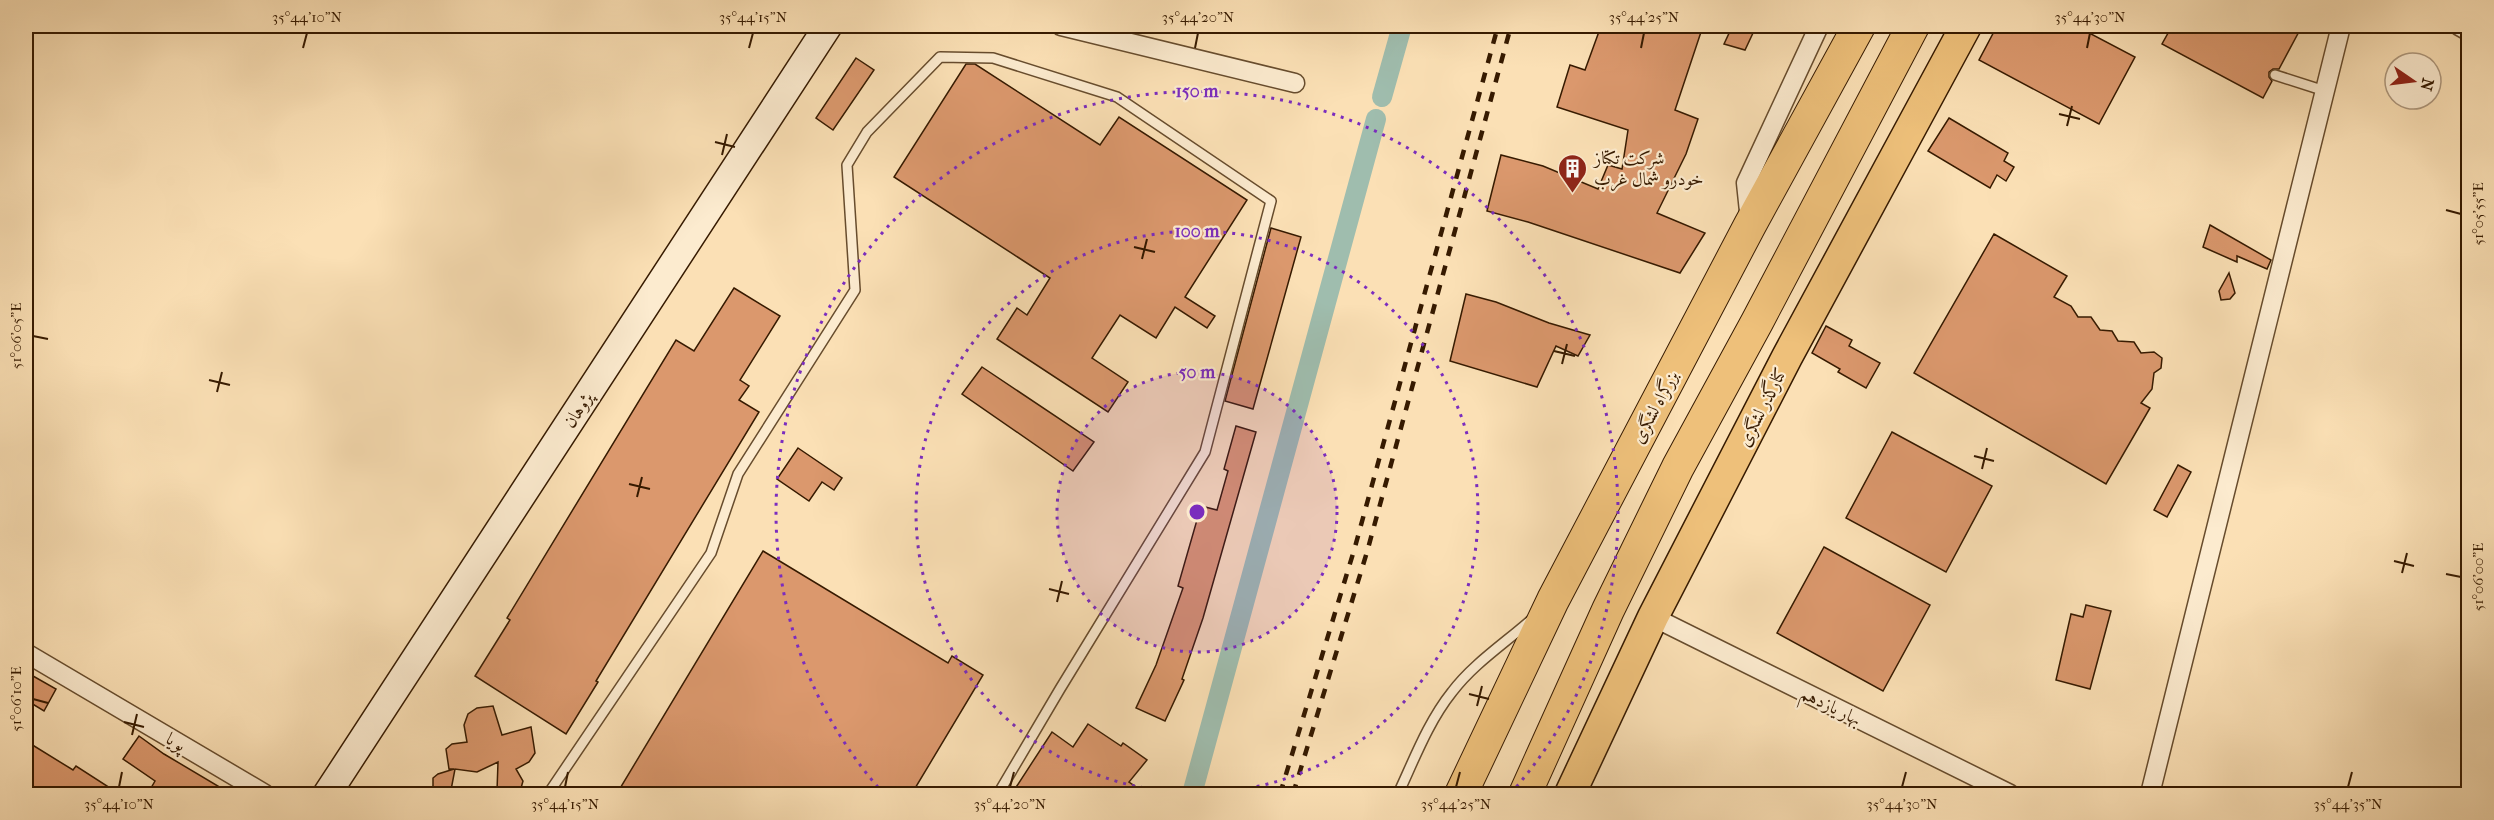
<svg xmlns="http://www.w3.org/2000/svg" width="2494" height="820" viewBox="0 0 2494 820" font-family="'IM FELL French Canon',Amiri,serif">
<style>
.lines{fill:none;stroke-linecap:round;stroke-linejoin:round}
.canal{stroke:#9fbdae;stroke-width:20}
.building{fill:#db986d;stroke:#361a00;stroke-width:1.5}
.service-casing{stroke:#674c2d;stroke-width:12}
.minor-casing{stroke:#674c2d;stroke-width:21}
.secondary-casing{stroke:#361a00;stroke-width:30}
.primary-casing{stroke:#361a00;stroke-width:33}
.trunk-casing{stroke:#361a00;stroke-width:34}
.service{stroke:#fcebcf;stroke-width:9}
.minor{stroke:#fcebcf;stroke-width:18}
.secondary{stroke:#fcebcf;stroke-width:27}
.primary{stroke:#eec07a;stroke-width:30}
.trunk{stroke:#eec07a;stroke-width:32}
.rail{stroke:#361a00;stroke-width:4.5;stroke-dasharray:10 10;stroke-linecap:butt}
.ticks{fill:none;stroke:#361a00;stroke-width:2}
.ring{fill:none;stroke:#7b2cbf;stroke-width:3;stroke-dasharray:3 6}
.labels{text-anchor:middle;stroke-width:4.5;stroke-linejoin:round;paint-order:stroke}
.poi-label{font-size:18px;fill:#361a00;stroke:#fcebcf;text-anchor:start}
.street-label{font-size:18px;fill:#361a00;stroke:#fcebcf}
.centre{fill:#7b2cbf;stroke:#fcebcf;stroke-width:3}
.ring-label{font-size:18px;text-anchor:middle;font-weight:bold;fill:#7b2cbf;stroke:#fcebcf;stroke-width:4.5;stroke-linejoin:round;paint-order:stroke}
.neatline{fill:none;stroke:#361a00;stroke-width:2}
.ticks-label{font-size:15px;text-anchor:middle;fill:#361a00}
</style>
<rect width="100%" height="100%" fill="#fbe0b5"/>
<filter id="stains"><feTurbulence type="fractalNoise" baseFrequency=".00333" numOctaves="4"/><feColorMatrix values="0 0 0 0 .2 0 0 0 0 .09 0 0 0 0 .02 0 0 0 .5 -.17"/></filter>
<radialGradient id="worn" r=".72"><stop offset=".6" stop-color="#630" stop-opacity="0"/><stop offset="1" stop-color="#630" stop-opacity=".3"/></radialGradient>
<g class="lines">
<g class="canal">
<polyline points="1382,97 1402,26"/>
<polyline points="1192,794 1376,119"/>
</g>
</g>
<g class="building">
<polygon points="1601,26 1703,26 1675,110 1698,119 1686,154 1657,213 1705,233 1680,273 1528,222 1487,211 1501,155 1543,166 1598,189 1608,165 1622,169 1628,130 1557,107 1570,65 1585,70"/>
<polygon points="1997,26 2076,26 2135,57 2099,124 1979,60"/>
<polygon points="2172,26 2302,26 2279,69 2273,69 2269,72 2269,77 2272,81 2263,98 2162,44"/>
<polygon points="1732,27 1753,33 1745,50 1724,44"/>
<polygon points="856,58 874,70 833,130 816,118"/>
<polygon points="966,64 975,64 1100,145 1119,117 1247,200 1185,297 1215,316 1207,328 1175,307 1156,338 1120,315 1092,358 1128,382 1108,412 997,339 1017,308 1027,315 1050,278 894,177"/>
<polygon points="1949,118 2008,153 2004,161 2014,167 2006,181 1997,175 1990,188 1928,151"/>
<polygon points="2210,225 2271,260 2267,269 2237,256 2237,262 2203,247"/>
<polygon points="1271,228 1301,237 1253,409 1225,401"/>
<polygon points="1994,234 2067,276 2054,297 2071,306 2078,317 2091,317 2100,330 2112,331 2118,341 2134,342 2141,353 2154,352 2162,358 2161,368 2154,373 2152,389 2141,403 2150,408 2106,484 1914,373"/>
<polygon points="2229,273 2235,293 2230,299 2221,300 2219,291"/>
<polygon points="734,288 780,316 740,380 749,386 739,400 759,412 596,681 598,682 566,734 475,676 510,620 507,618 676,340 694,351"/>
<polygon points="1466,294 1496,302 1549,323 1590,335 1578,356 1556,346 1537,387 1450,361"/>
<polygon points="1826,326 1852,340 1849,346 1880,363 1866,388 1838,372 1840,369 1812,353"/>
<polygon points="982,367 1094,442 1073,471 962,394"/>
<polygon points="1236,426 1256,432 1203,618 1182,679 1184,680 1165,721 1136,708 1156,665 1183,588 1178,586 1201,506 1217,510 1228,471 1224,469"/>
<polygon points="1892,432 1992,486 1946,572 1846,518"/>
<polygon points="798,448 842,478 834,490 822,482 809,501 777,479"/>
<polygon points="2178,465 2191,472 2167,517 2154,510"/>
<polygon points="1824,547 1930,605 1883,691 1777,633"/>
<polygon points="763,551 948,663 952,656 983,675 911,795 616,795"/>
<polygon points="2086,605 2111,611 2090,689 2056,680 2071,614 2083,617"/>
<polygon points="26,672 56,689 44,711 26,700"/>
<polygon points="493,706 502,735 531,727 535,753 529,762 516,769 523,781 519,795 500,795 497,791 498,762 477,772 455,769 451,790 445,794 438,793 433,788 433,778 438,774 454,769 449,769 446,749 452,744 467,742 464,725 468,714 477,708"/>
<polygon points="1088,724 1121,746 1123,743 1147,760 1129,782 1148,795 1011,795 1052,732 1073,747"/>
<polygon points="139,736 164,754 233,795 147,795 155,781 123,759"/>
<polygon points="26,741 73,770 76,766 121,795 26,795"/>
</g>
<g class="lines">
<defs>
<g id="service">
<polyline points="2275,75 2325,91"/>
<polyline points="548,794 711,553 738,474 855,290 847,165 867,132 940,57 993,58 1117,97 1271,201 1205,452 1060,689 998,794"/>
<path d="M1398 794C1414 760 1428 722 1452 692 1473 664 1505 643 1531 620"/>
</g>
<g id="minor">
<polyline points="1061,26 1295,83"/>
<polyline points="2459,26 2468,31"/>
<polyline points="1750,221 1746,183 1819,26"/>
<polyline points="1653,617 2010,794"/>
<polyline points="26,653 265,794"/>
<polyline points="2150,794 2341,26"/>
</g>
<polyline id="secondary" points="327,794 828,26"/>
<polyline id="primary" points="1570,794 1653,617 1787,357 1966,26"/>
<g id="trunk">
<polyline points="1461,794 1553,600 1750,225 1859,26"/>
<polyline points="1525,794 1608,610 1678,467 1757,322 1913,26"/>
</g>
</defs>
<use href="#service" class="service-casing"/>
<use href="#minor" class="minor-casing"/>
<use href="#secondary" class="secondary-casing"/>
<use href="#primary" class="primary-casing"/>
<use href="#trunk" class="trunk-casing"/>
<use href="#service" class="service"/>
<use href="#minor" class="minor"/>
<use href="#secondary" class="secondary"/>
<use href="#primary" class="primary"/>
<use href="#trunk" class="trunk"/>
<g class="rail">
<polyline points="1280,794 1355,547 1498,26"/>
<polyline points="1293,794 1367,552 1511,26"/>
</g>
</g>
<path class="ticks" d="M303 48 307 33M749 48 753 33M1195 48 1198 33M1641 48 1644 33M2087 48 2090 33M2059 114 2080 119M2067 126 2072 106M715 142 735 147M722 155 727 134M2446 210 2461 214M1134 247 1155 252M1142 259 1147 239M33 336 48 339M1554 351 1575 356M1562 364 1567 344M209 380 230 385M217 392 222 372M1974 456 1994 461M1982 469 1987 448M629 484 650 489M637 497 642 477M2394 561 2414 566M2402 573 2407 553M2446 574 2461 577M1049 589 1069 594M1057 602 1062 581M1469 694 1489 699M33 699 48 703M1477 706 1482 686M124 722 144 727M132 735 137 714M119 787 122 772M565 787 568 772M1010 787 1014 772M1456 787 1460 772M1902 787 1906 772M2348 787 2352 772"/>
<circle cx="1197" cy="512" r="140" fill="#7b2cbf" fill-opacity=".12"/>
<g class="ring">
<circle cx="1197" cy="512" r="140"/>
<circle cx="1197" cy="512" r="281"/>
<path d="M884 794A421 421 0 1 1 1510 794"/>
</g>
<defs>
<symbol id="building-pin" viewBox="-11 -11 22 30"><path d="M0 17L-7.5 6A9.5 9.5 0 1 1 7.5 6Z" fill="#8f2418" stroke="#fcebcf"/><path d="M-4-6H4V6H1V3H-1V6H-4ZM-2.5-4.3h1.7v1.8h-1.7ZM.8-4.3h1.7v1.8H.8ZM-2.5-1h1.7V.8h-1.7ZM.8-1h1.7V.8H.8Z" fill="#fff"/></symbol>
</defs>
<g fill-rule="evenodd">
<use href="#building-pin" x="1556" y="152" width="33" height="45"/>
</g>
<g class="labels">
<g class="poi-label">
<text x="1594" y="164">شرکت تکتاز<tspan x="1594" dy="21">خودرو شمال غرب</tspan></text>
</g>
<g class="street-label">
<text transform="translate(1655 407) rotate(-62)" y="6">بزرگراه لشگری</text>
<text transform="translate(1762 407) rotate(-63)" y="6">کنارگذر لشگری</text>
<text transform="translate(578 410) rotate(-57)" y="6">پژوهان</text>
<text transform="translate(1831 706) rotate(26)" y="6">بهار یازدهم</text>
<text transform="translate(176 742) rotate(31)" y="6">پویا</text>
</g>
</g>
<circle cx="1197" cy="512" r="9" class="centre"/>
<g class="ring-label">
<text x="1197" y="97">150 m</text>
<text x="1197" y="237">100 m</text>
<text x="1197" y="378">50 m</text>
</g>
<rect width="2494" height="820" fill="none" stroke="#fbe0b5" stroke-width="66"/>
<g transform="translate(2413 81) rotate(104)"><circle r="28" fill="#fcebcf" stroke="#ad977c" stroke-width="1.5"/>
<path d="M0-4.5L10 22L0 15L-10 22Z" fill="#8f2418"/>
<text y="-9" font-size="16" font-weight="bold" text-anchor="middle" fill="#361a00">N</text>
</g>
<rect x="33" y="33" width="2428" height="754" class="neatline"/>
<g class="ticks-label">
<text x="307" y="22">35°44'10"N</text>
<text x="753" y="22">35°44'15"N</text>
<text x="1198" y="22">35°44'20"N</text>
<text x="1644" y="22">35°44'25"N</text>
<text x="2090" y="22">35°44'30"N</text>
<text transform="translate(2478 214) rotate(-90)" y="5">51°05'55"E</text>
<text transform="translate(16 336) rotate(-90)" y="5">51°06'05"E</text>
<text transform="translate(2478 577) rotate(-90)" y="5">51°06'00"E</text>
<text transform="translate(16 699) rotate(-90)" y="5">51°06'10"E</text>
<text x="119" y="809">35°44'10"N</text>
<text x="565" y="809">35°44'15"N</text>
<text x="1010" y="809">35°44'20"N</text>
<text x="1456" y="809">35°44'25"N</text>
<text x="1902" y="809">35°44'30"N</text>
<text x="2348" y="809">35°44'35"N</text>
</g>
<rect width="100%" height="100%" filter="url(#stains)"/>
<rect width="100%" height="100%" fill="url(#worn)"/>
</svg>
